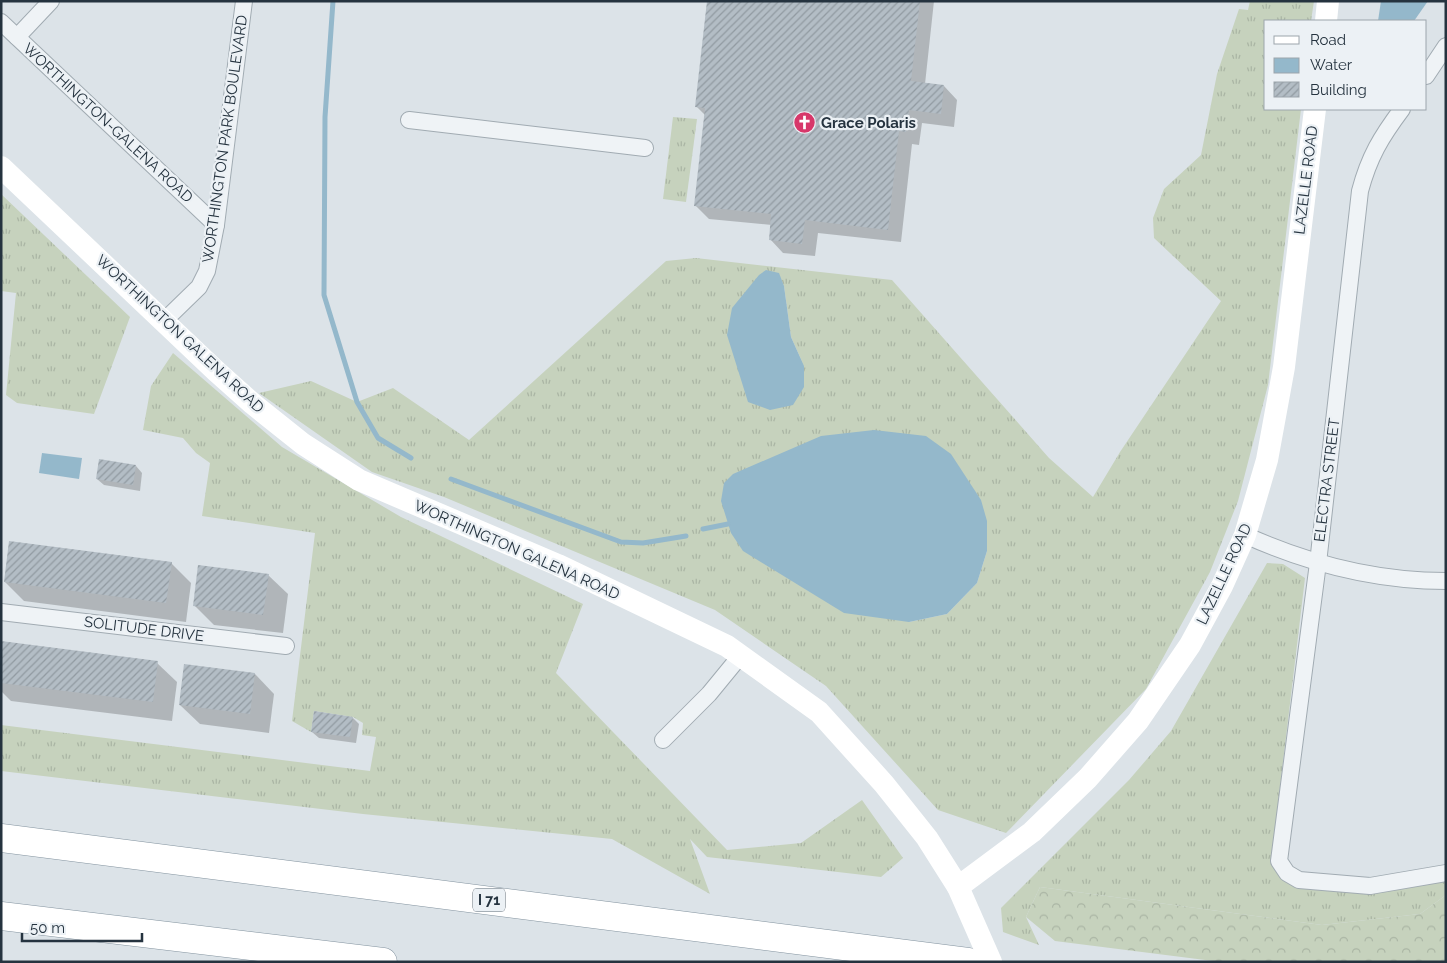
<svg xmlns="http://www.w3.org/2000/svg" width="1447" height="963" viewBox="0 0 1447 963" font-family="Raleway,sans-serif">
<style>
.grass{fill:url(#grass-tufts);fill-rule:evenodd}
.forest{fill:url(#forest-crowns)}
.water{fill:#94b8cb}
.shadow{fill:#0003}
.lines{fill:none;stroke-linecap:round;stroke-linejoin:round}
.stream{stroke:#94b8cb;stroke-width:5}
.building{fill:url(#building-hatch)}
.street-casing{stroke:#a1abb2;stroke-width:18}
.highway-casing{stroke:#83939f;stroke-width:29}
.street{stroke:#eff3f6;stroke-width:16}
.secondary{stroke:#fff;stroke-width:22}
.highway{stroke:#fff;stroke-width:28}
.labels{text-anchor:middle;stroke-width:4.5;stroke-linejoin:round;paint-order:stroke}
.shield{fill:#ecf1f5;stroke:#616c76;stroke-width:1}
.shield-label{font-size:14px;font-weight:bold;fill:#25333f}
.street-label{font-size:15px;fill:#25333f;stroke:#ecf1f5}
.poi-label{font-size:15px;font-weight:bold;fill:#25333f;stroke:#ecf1f5;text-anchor:start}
</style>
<defs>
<pattern id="grass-tufts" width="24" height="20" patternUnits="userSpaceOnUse" patternTransform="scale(1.25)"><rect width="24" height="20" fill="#c6d2bd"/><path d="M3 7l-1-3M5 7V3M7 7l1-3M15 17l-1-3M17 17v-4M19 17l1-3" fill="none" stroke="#aab5a4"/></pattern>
<pattern id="forest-crowns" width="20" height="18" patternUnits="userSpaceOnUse" patternTransform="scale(1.25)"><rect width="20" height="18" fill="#c6d2bd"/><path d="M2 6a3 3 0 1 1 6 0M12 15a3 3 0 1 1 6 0" fill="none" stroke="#aab5a4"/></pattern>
<pattern id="building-hatch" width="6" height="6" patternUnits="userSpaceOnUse" patternTransform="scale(1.25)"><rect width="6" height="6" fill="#b3bdc5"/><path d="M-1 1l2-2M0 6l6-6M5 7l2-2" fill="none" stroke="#919aa1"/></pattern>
</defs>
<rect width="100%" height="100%" fill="#dce3e8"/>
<g class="grass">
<path d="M1250 1H1314L1311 21H1266V109H1301L1268 385 1238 501 1210 572 1146 689 1006 833 938 810 826 686 715 610 444 497 372 472 259 393 311 381 357 402 393 388 469 440 666 261 696 258 892 280 1049 458 1093 497 1120 452 1221 301 1154 238 1153 218 1164 189 1201 155 1217 74 1239 9 1248 10ZM759 275 784 286 791 337 804 366ZM987 521V551L977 583 947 614 909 622Z"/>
<polygon points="673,117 697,119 686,202 663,199"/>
<polygon points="1,194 130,317 94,414 17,403 6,395 16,293 1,291"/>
<polygon points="173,353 282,447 401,517 583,604 556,673 727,850 801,843 862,800 903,858 881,877 707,857 690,839 710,894 612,839 363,814 1,771 1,725 370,771 376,737 362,735 363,723 353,717 314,711 311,732 292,721 315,533 202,516 210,463 196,453 183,438 143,430 151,386"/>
<polygon points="1267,563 1283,564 1305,578 1273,846 1273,865 1369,893 1394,890 1446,879 1446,895 1420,914 1322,925 1040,887 1026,917 1039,945 1003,932 1001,908 1129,780 1171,731"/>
</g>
<polygon class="forest" points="1040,887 1322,925 1420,914 1446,895 1446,962 1221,962 1055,941 1026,917"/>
<g class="water">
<polygon points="1381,1 1428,1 1414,21 1378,21"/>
<polygon points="766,270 779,273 784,286 791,337 804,366 804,387 793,405 770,410 748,402 727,335 732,308 759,275"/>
<polygon points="874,430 926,436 951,454 981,500 987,521 987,551 977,583 947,614 909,622 844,613 743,551 731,533 721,501 724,483 733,474 821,436"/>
<polygon points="42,453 82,458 79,479 39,473"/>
</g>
<g class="shadow">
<polygon points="708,1 934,1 925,84 944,86 957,100 954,127 922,123 919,145 912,144 901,242 818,233 815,256 783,253 770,239 772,225 709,219 695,205 705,115 696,106"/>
<polygon points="136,466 142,473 140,491 104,485 97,479"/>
<polygon points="171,563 191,583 186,622 24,601 5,582"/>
<polygon points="268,575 288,594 283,633 214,625 194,605"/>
<polygon points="1,643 157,663 177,682 172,721 11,701 1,691"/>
<polygon points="255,674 274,694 269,733 200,724 180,705"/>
<polygon points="353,718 359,724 356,743 319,738 312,732"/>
</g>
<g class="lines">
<g class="stream">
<polyline points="333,1 325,117 324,295 357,402 378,438 411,458"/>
<polyline points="451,479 621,542 643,543 686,536"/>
<polyline points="703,529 728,524"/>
</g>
</g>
<g class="building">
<polygon points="707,1 920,1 911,81 944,85 941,114 909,110 906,132 899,131 888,230 805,220 802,244 769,240 771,214 694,206 705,108 695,107"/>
<polygon points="99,459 136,465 133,485 96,479"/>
<polygon points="9,541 172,562 166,603 4,582"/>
<polygon points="198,565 269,574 263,615 193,606"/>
<polygon points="1,641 158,661 153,702 1,683"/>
<polygon points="184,664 255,673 250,714 179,705"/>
<polygon points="314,711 353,717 350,737 311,732"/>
</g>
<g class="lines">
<defs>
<g id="street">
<polyline points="1,22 216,225"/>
<polyline points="17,37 51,1"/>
<polyline points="1426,76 1446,46"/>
<path d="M1402 109C1381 137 1369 157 1360 191L1318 563 1279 861 1287 873 1299 880 1370 886 1446 873"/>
<polyline points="409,120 645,148"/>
<polyline points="164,321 199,287 207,271 216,225 244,1"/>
<path d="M1245 535C1309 564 1375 581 1446 581"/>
<polyline points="1,612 286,646"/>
<polyline points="663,740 709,694 741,655"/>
</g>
<g id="highway">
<polyline points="1,838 968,962"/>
<polyline points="1,916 383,962"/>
</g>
</defs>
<use href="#street" class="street-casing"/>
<use href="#highway" class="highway-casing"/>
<use href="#street" class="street"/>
<g class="secondary">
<polyline points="1326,21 1328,1"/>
<polyline points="1,167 216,371 253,404 303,444 359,480 558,565 727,646 819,712 884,784 927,838 958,887 991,962"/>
<polyline points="958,887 1032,832 1088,778 1138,721 1190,645 1222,586 1245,535 1267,460 1284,367 1315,109"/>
</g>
<use href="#highway" class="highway"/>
</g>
<defs>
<symbol id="church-disc" viewBox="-11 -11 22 22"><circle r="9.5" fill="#d7376a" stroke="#ecf1f5"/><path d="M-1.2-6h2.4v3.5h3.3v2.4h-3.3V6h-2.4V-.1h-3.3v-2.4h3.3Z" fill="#fff"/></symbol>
</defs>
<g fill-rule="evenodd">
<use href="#church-disc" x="792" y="110" width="25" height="25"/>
</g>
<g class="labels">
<rect class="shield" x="473" y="888.5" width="32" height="23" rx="4"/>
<g class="shield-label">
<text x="489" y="905">I 71</text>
</g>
<g class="street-label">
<text transform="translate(108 123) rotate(43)" y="5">WORTHINGTON-GALENA ROAD</text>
<text transform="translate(225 139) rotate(-82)" y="5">WORTHINGTON PARK BOULEVARD</text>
<text transform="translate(1306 180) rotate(-83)" y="5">LAZELLE ROAD</text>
<text transform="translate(180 334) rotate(43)" y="5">WORTHINGTON GALENA ROAD</text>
<text transform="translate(1327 480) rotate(-83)" y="5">ELECTRA STREET</text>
<text transform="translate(517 550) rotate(24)" y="5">WORTHINGTON GALENA ROAD</text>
<text transform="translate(1224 574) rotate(-65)" y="5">LAZELLE ROAD</text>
<text transform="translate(144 629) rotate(7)" y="5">SOLITUDE DRIVE</text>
</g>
<g class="poi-label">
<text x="821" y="128">Grace Polaris</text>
</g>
</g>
<rect width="1447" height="963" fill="none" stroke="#25333f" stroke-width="5"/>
<rect x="1264" y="20" width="162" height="90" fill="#ecf1f5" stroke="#9ca5ac"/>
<rect x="1274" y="36" width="25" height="8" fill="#ffffff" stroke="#9ca5ac"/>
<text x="1310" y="45" font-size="15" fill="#25333f">Road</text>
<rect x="1274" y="58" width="25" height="15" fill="#94b8cb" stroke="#9ca5ac"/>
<text x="1310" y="70" font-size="15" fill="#25333f">Water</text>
<rect x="1274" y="82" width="25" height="15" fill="url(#building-hatch)" stroke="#9ca5ac"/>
<text x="1310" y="95" font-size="15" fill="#25333f">Building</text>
<path d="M22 933v8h120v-8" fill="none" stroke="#25333f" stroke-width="2.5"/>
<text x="30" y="933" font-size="15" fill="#25333f" stroke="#ecf1f5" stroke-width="4" paint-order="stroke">50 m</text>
</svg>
